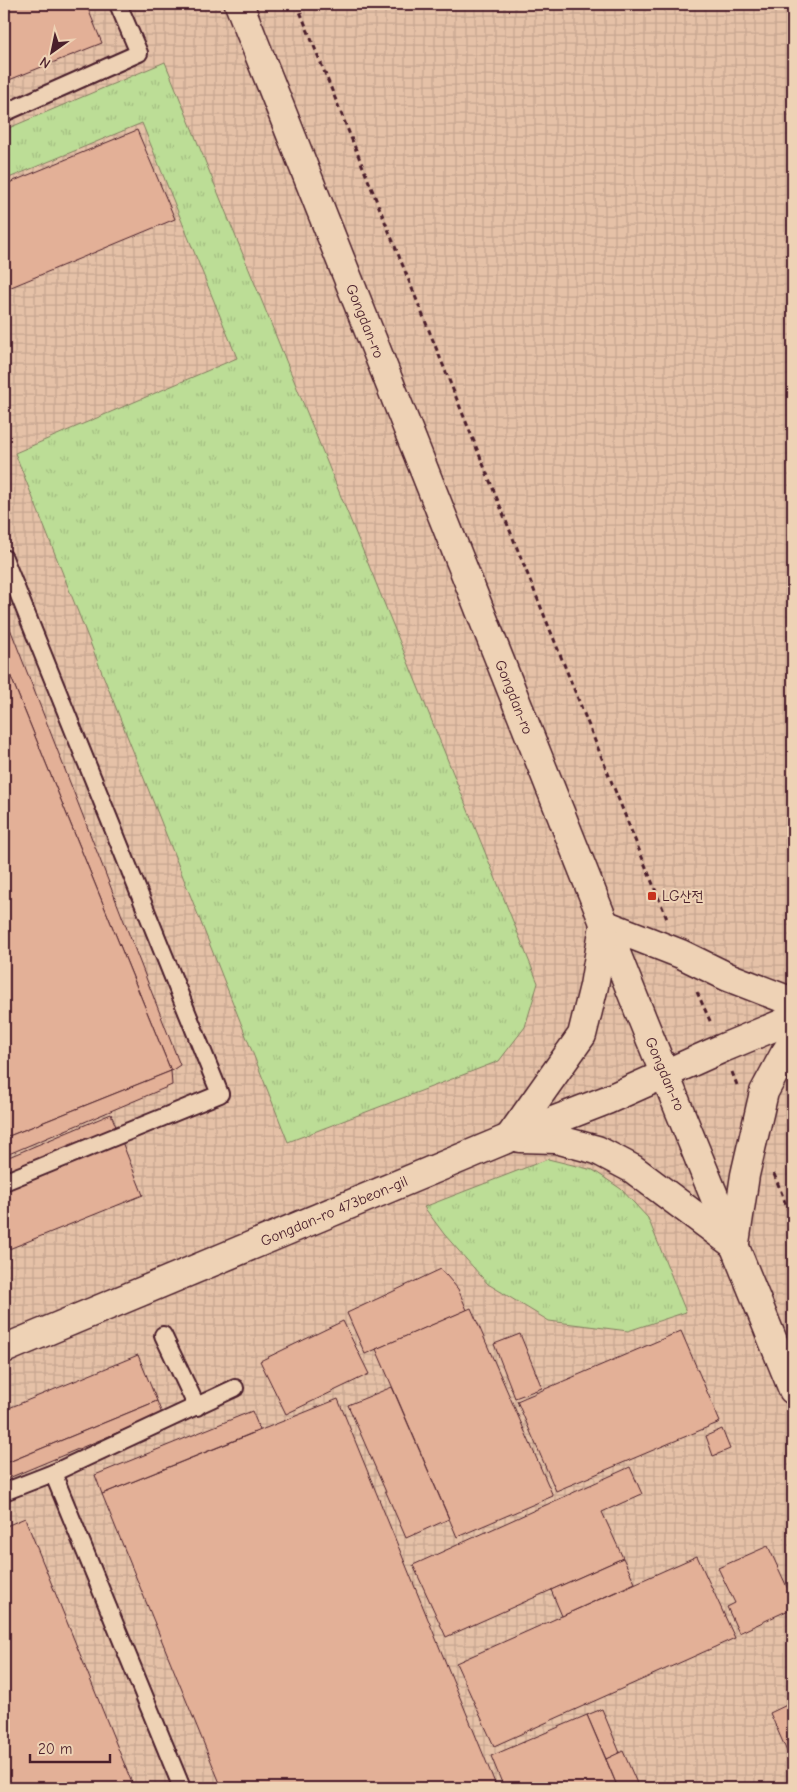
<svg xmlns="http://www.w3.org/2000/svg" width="797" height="1792" viewBox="0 0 797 1792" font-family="'Comic Neue','Poor Story',sans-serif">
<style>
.industrial{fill:url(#industrial-grid)}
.grass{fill:url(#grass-tufts);stroke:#837e60}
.building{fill:#e3b097;stroke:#4a1f2b}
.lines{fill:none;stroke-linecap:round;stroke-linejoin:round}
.lane-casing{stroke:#4a1f2b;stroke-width:20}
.secondary-casing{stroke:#4a1f2b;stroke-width:31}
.path{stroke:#4a1f2b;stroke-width:3;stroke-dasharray:5 4;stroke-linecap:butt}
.lane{stroke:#eed2b5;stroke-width:16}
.secondary{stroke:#eed2b5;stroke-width:28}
.poi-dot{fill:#c8321e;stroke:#eed2b5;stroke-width:2}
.labels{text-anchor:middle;stroke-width:4;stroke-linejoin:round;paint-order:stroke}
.street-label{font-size:15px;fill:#4a1f2b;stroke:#eed2b5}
.poi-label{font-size:15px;fill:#4a1f2b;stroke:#eed2b5;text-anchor:start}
</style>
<defs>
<pattern id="industrial-grid" width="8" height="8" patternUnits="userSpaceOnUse" patternTransform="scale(1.25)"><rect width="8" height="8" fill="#e5c1a7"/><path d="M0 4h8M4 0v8" fill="none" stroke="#c6a590"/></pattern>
<pattern id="grass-tufts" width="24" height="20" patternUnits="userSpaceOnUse" patternTransform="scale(1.25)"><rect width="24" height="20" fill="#bcdd96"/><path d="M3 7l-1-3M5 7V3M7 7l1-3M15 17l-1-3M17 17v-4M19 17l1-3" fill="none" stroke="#a3bd81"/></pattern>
</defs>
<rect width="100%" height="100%" fill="#eed2b5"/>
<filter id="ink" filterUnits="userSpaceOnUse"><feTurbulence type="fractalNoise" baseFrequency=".02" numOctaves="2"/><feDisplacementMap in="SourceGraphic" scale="10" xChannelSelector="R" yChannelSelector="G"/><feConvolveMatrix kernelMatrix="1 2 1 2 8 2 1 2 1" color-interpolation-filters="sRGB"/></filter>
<g filter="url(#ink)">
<rect class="industrial" x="4" y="4" width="789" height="1784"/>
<g class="grass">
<polygon points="165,62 538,983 525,1027 499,1061 288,1142 15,453 237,358 142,123 4,180 4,130"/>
<polygon points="548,1159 593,1170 621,1189 648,1218 686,1312 628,1331 549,1321 488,1284 444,1234 424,1207"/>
</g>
<g class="building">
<polygon points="4,4 86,4 102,43 4,82"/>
<polygon points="137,130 175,219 4,290 4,185"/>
<polygon points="4,613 180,1065 171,1071 4,660"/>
<polygon points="4,660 171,1071 4,1138"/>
<polygon points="171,1071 172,1085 4,1156 4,1138"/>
<polygon points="111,1114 143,1195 4,1251 4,1159"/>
<polygon points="441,1269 458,1289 467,1310 365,1354 347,1313"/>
<polygon points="471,1308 553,1496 457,1537 376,1349"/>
<polygon points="343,1321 369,1374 286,1414 260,1361"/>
<polygon points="681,1331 720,1422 556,1491 517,1401"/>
<polygon points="520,1334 542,1388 515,1398 494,1344"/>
<polygon points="138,1355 157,1401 4,1464 4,1410"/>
<polygon points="392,1387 449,1519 406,1538 348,1405"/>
<polygon points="338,1399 497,1788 222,1788 102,1494"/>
<polygon points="157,1401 162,1414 4,1480 4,1464"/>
<polygon points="252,1411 260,1430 102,1494 95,1475"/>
<polygon points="722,1429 730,1449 713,1456 706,1436"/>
<polygon points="630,1467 642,1494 602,1512 623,1558 446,1637 413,1565"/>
<polygon points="25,1518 134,1788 4,1788 4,1527"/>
<polygon points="768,1546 793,1600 793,1608 739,1633 727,1607 735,1603 718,1568"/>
<polygon points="697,1556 735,1638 494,1746 456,1663"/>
<polygon points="623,1558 635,1583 562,1616 551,1590"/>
<polygon points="793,1702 793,1765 770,1713"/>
<polygon points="602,1709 620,1753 606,1759 587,1715"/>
<polygon points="587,1715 618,1788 504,1788 491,1756"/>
<polygon points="623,1751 639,1788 618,1788 606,1759"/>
</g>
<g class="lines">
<defs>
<g id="lane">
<polyline points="4,113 139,53 118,4"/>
<polyline points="4,558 220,1094 4,1182"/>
<polyline points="163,1335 197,1407"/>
<polyline points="53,1473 235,1388"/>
<polyline points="4,1492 53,1473 182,1788"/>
</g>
<g id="secondary">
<polyline points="239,4 639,1011 793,1390"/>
<polyline points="604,924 681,954 728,977 793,1002"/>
<polyline points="509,1138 582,1035 594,986 604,925"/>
<polyline points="520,1138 556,1139 597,1150 633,1169 733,1244"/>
<polyline points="735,1243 745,1175 764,1092 784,1055 793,1041"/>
<polyline points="4,1349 509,1138 607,1100 723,1048 793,1019"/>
</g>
</defs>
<use href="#lane" class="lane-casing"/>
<use href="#secondary" class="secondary-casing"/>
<g class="path">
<polyline points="297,4 667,919"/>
<polyline points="697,992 711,1023"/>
<polyline points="732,1072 737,1085"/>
<polyline points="774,1174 793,1222"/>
</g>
<use href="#lane" class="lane"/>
<use href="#secondary" class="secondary"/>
</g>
</g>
<rect class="poi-dot" x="647" y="891" width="10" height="10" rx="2.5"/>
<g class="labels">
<g class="street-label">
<text transform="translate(365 321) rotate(68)" y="5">Gongdan-ro</text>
<text transform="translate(514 697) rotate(68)" y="5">Gongdan-ro</text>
<text transform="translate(665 1074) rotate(67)" y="5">Gongdan-ro</text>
<text transform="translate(334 1211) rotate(-23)" y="5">Gongdan-ro 473beon-gil</text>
</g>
<g class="poi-label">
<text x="662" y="901">LG산전</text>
</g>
</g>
<rect width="797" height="1792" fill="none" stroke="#eed2b5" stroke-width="20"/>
<rect x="10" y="10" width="777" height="1772" fill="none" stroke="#4a1f2b" stroke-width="2" filter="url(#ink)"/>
<g transform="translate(52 52) rotate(213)" stroke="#eed2b5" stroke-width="4" paint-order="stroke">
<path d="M0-4L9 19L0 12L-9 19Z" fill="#4a1f2b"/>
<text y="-8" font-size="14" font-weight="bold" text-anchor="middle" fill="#4a1f2b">N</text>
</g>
<path d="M30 1754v8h80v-8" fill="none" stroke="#4a1f2b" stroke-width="2.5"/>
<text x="38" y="1754" font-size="15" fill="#4a1f2b" stroke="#eed2b5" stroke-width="4" paint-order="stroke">20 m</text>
</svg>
